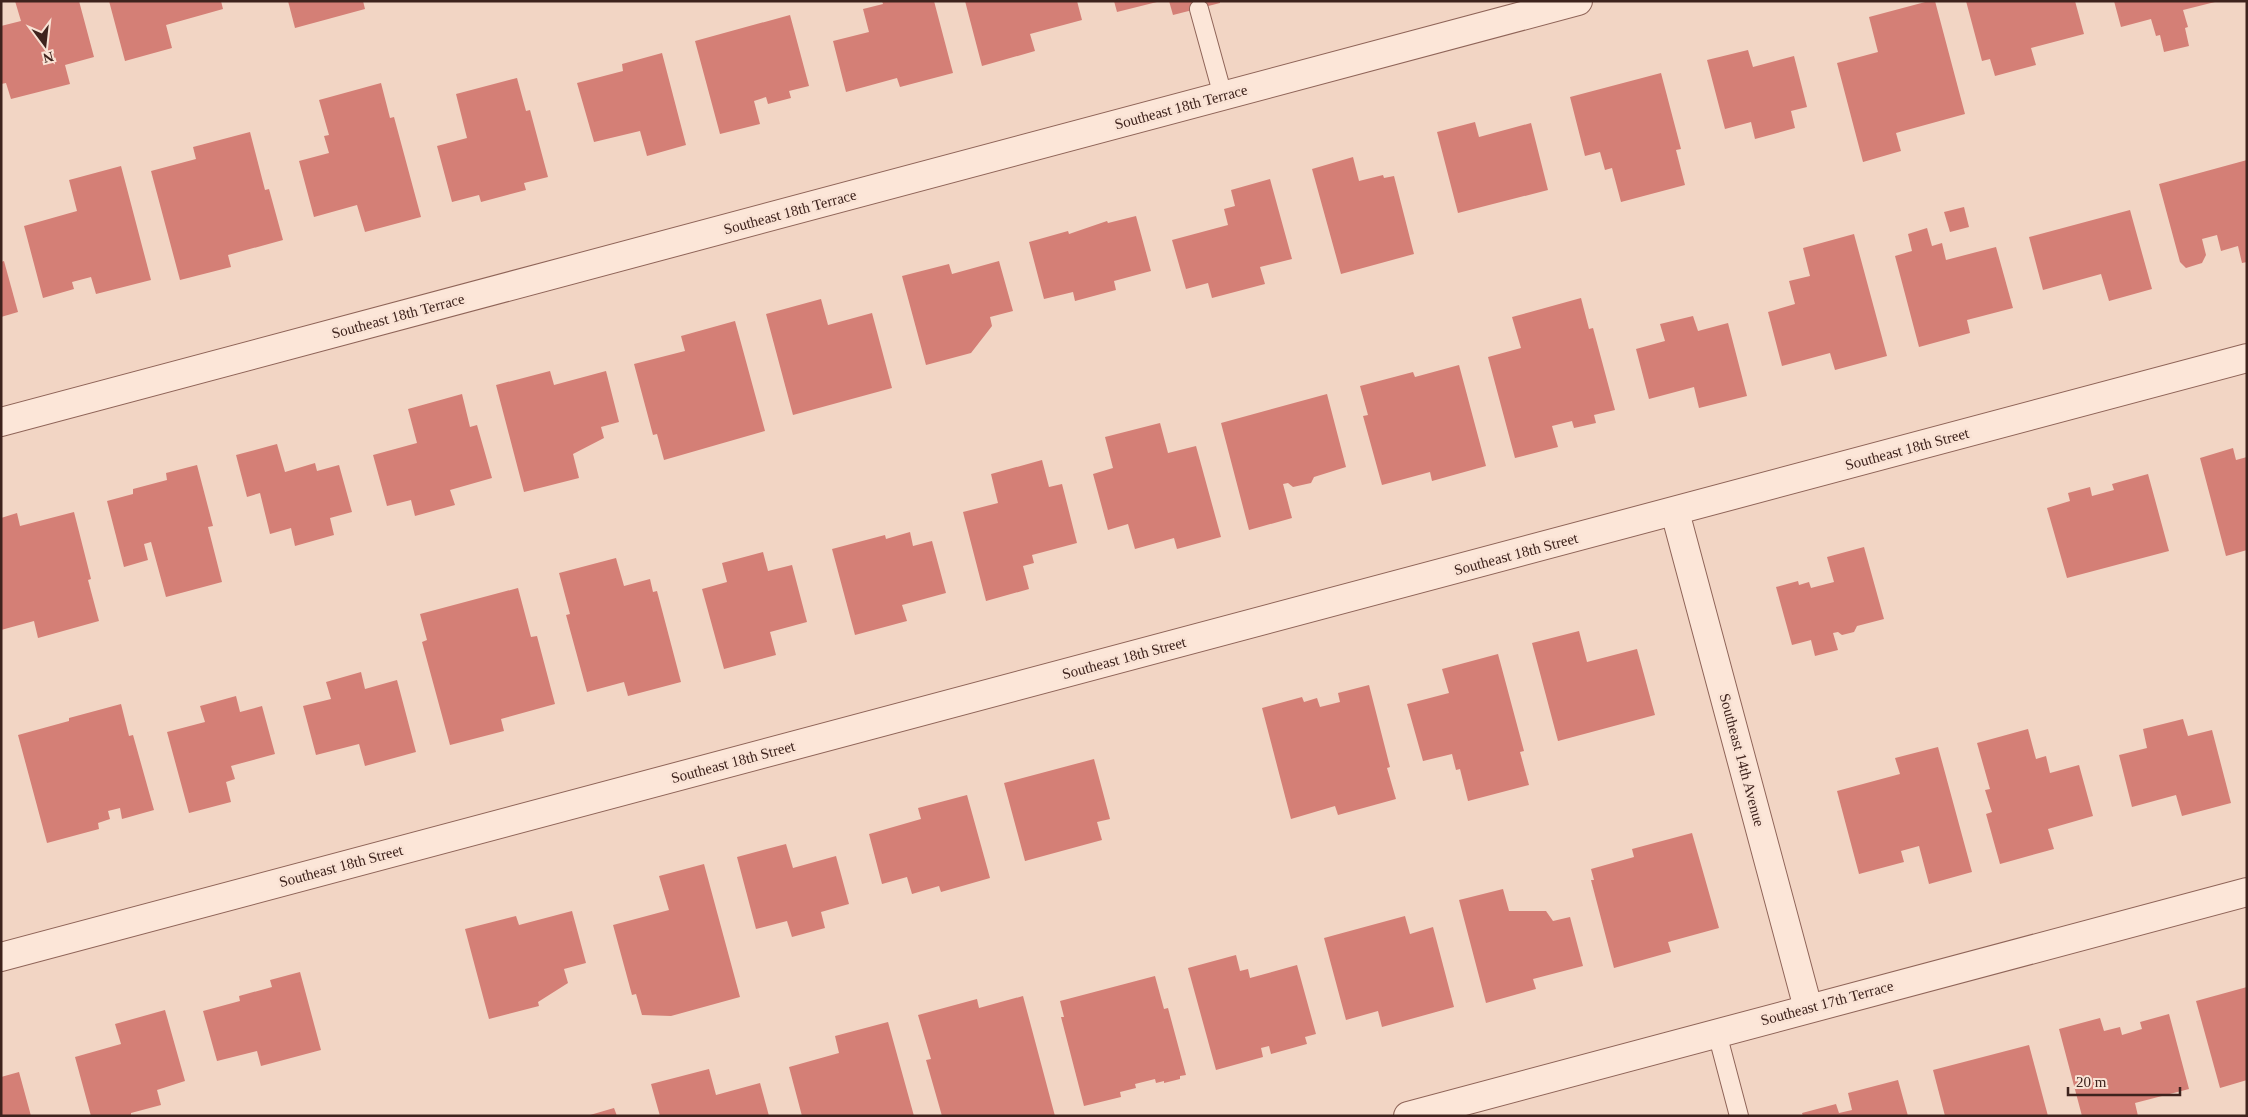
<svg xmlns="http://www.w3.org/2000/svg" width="2248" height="1117" viewBox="0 0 2248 1117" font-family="'Times New Roman',serif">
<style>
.building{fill:#d47f76}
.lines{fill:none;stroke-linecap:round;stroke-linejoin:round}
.service-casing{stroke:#8f6458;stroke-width:20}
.minor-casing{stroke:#8f6458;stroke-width:30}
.service{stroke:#fce6d8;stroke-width:18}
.minor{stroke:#fce6d8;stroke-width:28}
.labels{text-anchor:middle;stroke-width:5;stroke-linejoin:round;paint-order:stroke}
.street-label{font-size:15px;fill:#3e231d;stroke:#f9e2d4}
</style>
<rect width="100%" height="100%" fill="#f2d5c4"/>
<g class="building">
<polygon points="15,1 79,1 94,57 65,65 70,84 11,99 6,83 1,84 1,26 21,21"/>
<polygon points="109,1 221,1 223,9 166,25 172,48 125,61"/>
<polygon points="288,1 363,1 365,9 295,28"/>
<polygon points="882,1 934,1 953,73 900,87 897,78 846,92 833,41 869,32 863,9 883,4"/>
<polygon points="965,1 1077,1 1082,20 1030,34 1035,51 982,66"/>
<polygon points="1114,1 1157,1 1157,2 1117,12"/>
<polygon points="1169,1 1220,1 1220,3 1173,15"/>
<polygon points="1929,1 1935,1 1965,114 1896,133 1901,151 1863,162 1837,63 1878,52 1869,17"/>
<polygon points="1966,1 2075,1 2084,34 2031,48 2036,65 1995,76 1990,59 1982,61"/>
<polygon points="2114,1 2215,1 2215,2 2183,10 2188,27 2185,28 2189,46 2164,52 2160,35 2156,36 2151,19 2121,27"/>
<polygon points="790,15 809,86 789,91 791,98 768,104 766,97 754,101 760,124 720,134 695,41"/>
<polygon points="1748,50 1753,67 1794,56 1807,107 1791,111 1795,128 1755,139 1751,122 1725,129 1707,60"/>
<polygon points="662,53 686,145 647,156 640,131 594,142 577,83 623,71 622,64"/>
<polygon points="1661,73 1681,149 1676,150 1685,185 1621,202 1612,168 1605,170 1600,152 1585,156 1570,97"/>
<polygon points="517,78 526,111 530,110 548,177 524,183 526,190 481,202 479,195 452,202 437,146 467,138 456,94"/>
<polygon points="381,83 390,118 394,117 421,217 365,232 357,205 314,217 299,161 329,153 324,136 329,135 319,100"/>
<polygon points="1475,122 1479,137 1531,123 1548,190 1458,213 1437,132"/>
<polygon points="250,132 265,190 269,189 283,240 228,255 231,267 180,280 151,171 196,159 193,147"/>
<polygon points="1353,157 1359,181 1383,175 1384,178 1394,176 1414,254 1341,274 1312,169"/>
<polygon points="2247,160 2247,262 2242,263 2238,246 2221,251 2217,235 2202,239 2206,255 2202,263 2186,268 2180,262 2159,184"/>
<polygon points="121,166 151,280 96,294 91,277 72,282 74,289 43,298 24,226 77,211 69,180"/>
<polygon points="1270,179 1292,259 1260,267 1265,284 1212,298 1208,283 1186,289 1172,240 1228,225 1224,209 1235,206 1231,190"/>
<polygon points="1964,207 1969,227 1950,232 1944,212"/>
<polygon points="2130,210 2152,289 2109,301 2101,274 2043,290 2029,237"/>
<polygon points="1136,216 1151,271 1114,281 1116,290 1075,301 1073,292 1044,299 1029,242 1068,231 1069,234 1107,221 1108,223"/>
<polygon points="1927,228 1932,246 1942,243 1946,260 1996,247 2013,308 1967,320 1970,333 1919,347 1895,256 1912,251 1908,234"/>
<polygon points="1854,234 1887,356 1835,370 1830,353 1782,366 1768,312 1795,304 1789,281 1810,276 1803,248"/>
<polygon points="4,261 18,312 1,317 1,262"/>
<polygon points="999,261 1013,311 990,317 992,326 971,353 926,365 902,276 949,264 952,274"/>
<polygon points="1581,298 1589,329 1593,328 1615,410 1594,415 1596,423 1574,428 1572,421 1552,426 1558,447 1515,458 1488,357 1521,348 1512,317"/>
<polygon points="821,299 828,325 872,313 892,388 793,415 766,314"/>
<polygon points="1693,316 1698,331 1728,323 1747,396 1699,408 1694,387 1649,399 1636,349 1665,341 1660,324"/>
<polygon points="735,321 765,431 664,460 657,434 653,435 634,364 685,351 681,336"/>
<polygon points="1459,365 1486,466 1432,481 1430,472 1382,485 1363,416 1368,415 1360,386 1413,372 1415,377"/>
<polygon points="550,371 554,385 606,371 619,422 601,427 604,438 573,454 579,478 524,492 496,385"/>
<polygon points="462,394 470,427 477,425 492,478 450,490 455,505 415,516 411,500 387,506 373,455 417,443 408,409"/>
<polygon points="1327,394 1346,467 1314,477 1311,483 1293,487 1288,483 1283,484 1292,518 1249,530 1221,423"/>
<polygon points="1160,423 1168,453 1196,446 1221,537 1177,549 1174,538 1135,549 1128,524 1108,530 1093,474 1113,468 1105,437"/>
<polygon points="277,444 285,472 315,463 317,471 339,465 352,512 330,518 334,535 295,546 291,528 270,534 260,493 247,497 236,455"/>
<polygon points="2233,448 2236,460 2247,457 2247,550 2226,556 2200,458"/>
<polygon points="1042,460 1049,487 1062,484 1077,543 1032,555 1034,563 1023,566 1029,589 986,601 963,512 998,503 991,474"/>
<polygon points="197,465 213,526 208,527 222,582 166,597 151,542 144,544 148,560 124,567 107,501 133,494 133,489 167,480 166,473"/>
<polygon points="2148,474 2169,551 2067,578 2047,508 2070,501 2068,493 2090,487 2092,496 2114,490 2112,484"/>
<polygon points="74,512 91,579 88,580 99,621 38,638 34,621 1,630 1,518 17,513 20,526"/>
<polygon points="910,532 913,546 932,541 946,593 902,605 907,621 855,635 832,549 885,535 886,539"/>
<polygon points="1864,547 1884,619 1857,626 1854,632 1842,635 1838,632 1833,633 1838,650 1815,656 1811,640 1792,645 1776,587 1798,581 1799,585 1809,582 1811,588 1834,582 1827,557"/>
<polygon points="763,552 768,571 792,565 807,622 770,632 776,655 724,669 702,589 727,582 722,563"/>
<polygon points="616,558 624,586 650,579 653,592 657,591 681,682 628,696 624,682 587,692 566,615 570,614 559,573"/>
<polygon points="518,588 531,637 537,636 555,704 501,719 504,731 450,745 422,642 427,640 420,614"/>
<polygon points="1579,631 1587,662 1637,649 1655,715 1558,741 1532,643"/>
<polygon points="1498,654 1524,751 1520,752 1529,785 1468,801 1460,769 1456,770 1452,754 1423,761 1407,704 1449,693 1442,669"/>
<polygon points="361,672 365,689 397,680 416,752 365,766 359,744 316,755 303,706 331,699 326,682"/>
<polygon points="1369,685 1390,767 1387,768 1396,799 1338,815 1335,806 1291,819 1262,708 1302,697 1304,702 1317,698 1320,707 1340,702 1338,693"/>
<polygon points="236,696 240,712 262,706 275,754 231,766 235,779 226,782 231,802 189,813 167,732 205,722 200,706"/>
<polygon points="121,704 129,736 133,735 154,810 122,819 120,808 108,811 110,819 98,823 99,829 47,843 18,735 69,721 69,718"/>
<polygon points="2183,719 2188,736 2212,730 2231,803 2182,816 2176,795 2132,807 2119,755 2147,748 2143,729"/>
<polygon points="2028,729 2036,759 2046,756 2050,773 2079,765 2093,816 2048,829 2054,849 2000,864 1986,814 1992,812 1985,790 1990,789 1977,743"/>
<polygon points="1938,747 1972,872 1929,884 1919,846 1901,851 1904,862 1859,874 1837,791 1900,774 1895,758"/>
<polygon points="1094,759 1110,819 1097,822 1102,840 1025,861 1004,783"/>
<polygon points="967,795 990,878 941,892 939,886 912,894 907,877 882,884 869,834 921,819 918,808"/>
<polygon points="1692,833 1719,928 1668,942 1671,952 1614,968 1591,880 1594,880 1591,869 1634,857 1632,849"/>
<polygon points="786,844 793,868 836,856 849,904 821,912 825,928 792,937 787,921 756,929 737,857"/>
<polygon points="704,864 740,997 671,1016 642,1015 636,994 632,995 613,925 669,910 659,876"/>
<polygon points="1503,889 1509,911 1546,911 1553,921 1570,917 1583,966 1533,979 1536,989 1486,1003 1459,900"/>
<polygon points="572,911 586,963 564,969 568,983 538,1002 539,1006 489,1019 465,929 516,916 519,925"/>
<polygon points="1405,916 1410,934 1433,927 1454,1007 1382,1027 1378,1011 1346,1020 1324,938"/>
<polygon points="1236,955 1240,971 1248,969 1250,978 1297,965 1316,1034 1305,1037 1307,1044 1271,1054 1269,1046 1261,1048 1263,1057 1216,1070 1188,968"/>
<polygon points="300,972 321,1050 261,1066 257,1051 217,1061 203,1011 240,1001 239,996 272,987 270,980"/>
<polygon points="1155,976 1164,1009 1168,1008 1186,1075 1180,1076 1180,1079 1164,1083 1164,1081 1156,1083 1155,1079 1135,1084 1136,1088 1120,1092 1121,1097 1084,1106 1061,1017 1064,1017 1060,1001"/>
<polygon points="2247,987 2247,1080 2220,1088 2196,1001"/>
<polygon points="1023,996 1055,1116 942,1116 926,1060 931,1059 918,1015 977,999 979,1008"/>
<polygon points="165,1010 185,1081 157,1090 161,1105 131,1113 131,1116 91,1116 75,1057 121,1044 115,1024"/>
<polygon points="2169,1014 2189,1089 2135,1103 2138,1116 2082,1116 2059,1029 2100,1018 2104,1031 2120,1027 2122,1035 2142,1029 2140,1022"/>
<polygon points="888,1022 914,1116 802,1116 789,1067 839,1053 835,1036"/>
<polygon points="2029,1045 2048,1116 1945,1116 1933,1070"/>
<polygon points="709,1069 716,1095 760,1083 769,1116 660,1116 651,1084"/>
<polygon points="19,1072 31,1116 1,1116 1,1077"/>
<polygon points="1898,1080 1908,1116 1803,1116 1802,1113 1836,1104 1839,1113 1852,1110 1848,1093"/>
<polygon points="614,1108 617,1116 590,1116 590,1115"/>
</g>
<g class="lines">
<defs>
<g id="service">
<polyline points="1199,9 1223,96"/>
<polyline points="1717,1033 1739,1116"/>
</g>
<g id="minor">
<polyline points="1,422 1578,1"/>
<polyline points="1675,512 1808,1008"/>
<polyline points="1,957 2247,358"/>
<polyline points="1408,1116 2247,892"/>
</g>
</defs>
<use href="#service" class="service-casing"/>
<use href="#minor" class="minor-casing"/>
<use href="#service" class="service"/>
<use href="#minor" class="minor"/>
</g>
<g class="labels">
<g class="street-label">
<text transform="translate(1181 107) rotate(-15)" y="5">Southeast 18th Terrace</text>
<text transform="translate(790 212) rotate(-15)" y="5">Southeast 18th Terrace</text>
<text transform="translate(398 316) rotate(-15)" y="5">Southeast 18th Terrace</text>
<text transform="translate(1907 449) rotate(-15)" y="5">Southeast 18th Street</text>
<text transform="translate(1516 554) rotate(-15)" y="5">Southeast 18th Street</text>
<text transform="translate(1124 658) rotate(-15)" y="5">Southeast 18th Street</text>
<text transform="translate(1742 760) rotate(75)" y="5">Southeast 14th Avenue</text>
<text transform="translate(733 762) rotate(-15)" y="5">Southeast 18th Street</text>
<text transform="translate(341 866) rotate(-15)" y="5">Southeast 18th Street</text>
<text transform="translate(1827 1003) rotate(-15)" y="5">Southeast 17th Terrace</text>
</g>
</g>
<rect width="2248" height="1117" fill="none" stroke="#3e231d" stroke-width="5"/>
<g transform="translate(45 45) rotate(165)" stroke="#f9e2d4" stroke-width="4" paint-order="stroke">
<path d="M0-4L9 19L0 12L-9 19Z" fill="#3e231d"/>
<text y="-8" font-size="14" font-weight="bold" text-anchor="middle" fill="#3e231d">N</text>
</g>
<path d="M2068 1087v8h112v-8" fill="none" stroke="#3e231d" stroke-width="2.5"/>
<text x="2076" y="1087" font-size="15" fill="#3e231d" stroke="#f9e2d4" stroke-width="4" paint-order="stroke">20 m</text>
</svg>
